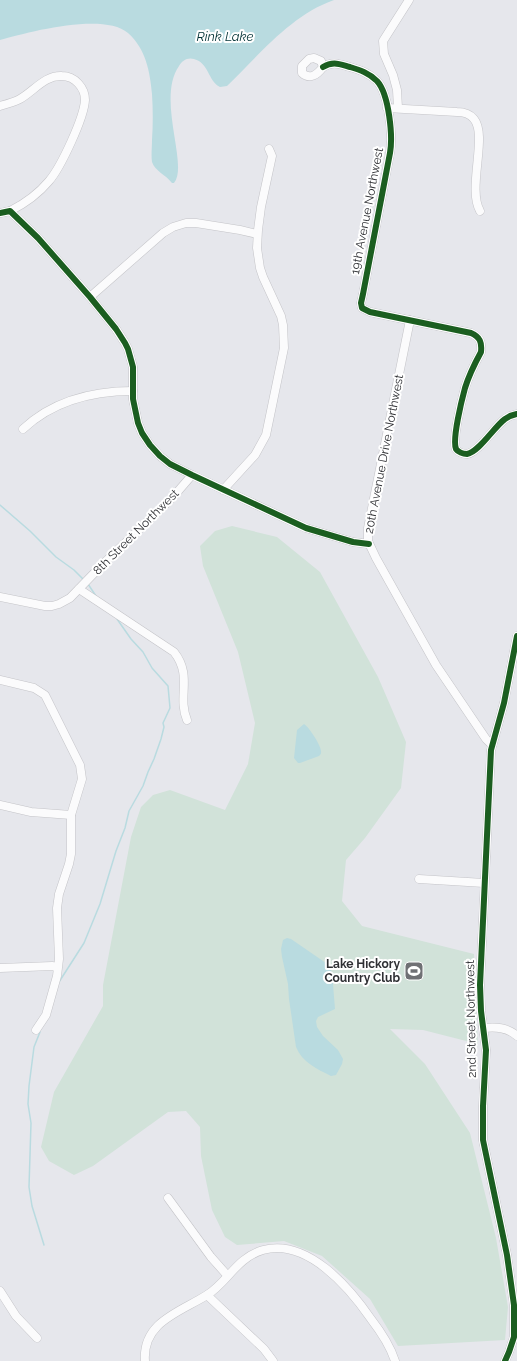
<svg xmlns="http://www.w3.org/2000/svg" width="517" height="1361" viewBox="0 0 517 1361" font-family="Raleway,sans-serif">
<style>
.green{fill:#d1e2d9}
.water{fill:#b9dbe0}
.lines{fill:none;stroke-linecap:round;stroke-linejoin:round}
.stream{stroke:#b9dbe0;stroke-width:1.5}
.minor-casing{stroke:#c4c4c8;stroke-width:9}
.minor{stroke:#fbfbfc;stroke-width:8}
.cycleway-casing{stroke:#fff;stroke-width:8}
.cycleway{stroke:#1b5e20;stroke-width:6}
.labels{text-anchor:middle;stroke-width:4;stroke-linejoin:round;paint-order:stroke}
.street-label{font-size:12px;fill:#2f3034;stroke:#fff}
.poi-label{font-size:12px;font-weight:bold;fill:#2f3034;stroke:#fff;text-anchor:end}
.water-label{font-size:13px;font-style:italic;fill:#003134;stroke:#fff}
</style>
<rect width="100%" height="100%" fill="#e6e7ec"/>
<polygon class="green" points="232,526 277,537 320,572 378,677 406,742 401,788 365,838 346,860 342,901 362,926 474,954 476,1011 478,1044 423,1030 390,1029 425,1064 470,1133 496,1238 508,1307 505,1340 398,1346 370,1299 322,1256 284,1241 237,1245 225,1237 212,1210 201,1156 200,1127 186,1111 168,1112 93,1166 74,1175 49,1161 41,1147 54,1092 103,1006 103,985 131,837 141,807 153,795 170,790 225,810 248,764 255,723 238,652 203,566 200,546 215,531"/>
<g class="water">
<path d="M0 0H334C291 15 259 55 227 86L220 87C208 81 209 63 194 59 187 57 182 61 179 66 156 99 189 165 174 183H172C166 175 155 171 152 162 151 155 152 148 152 140 153 125 153 110 152 94 150 72 146 49 128 33 104 12 28 32 0 40Z"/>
<path d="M304 724C309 727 323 748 321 753 321 754 320 755 319 756L300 763H298L294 758 297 730Z"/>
<path d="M287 938 291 939 323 961 328 965 332 972 335 1009 318 1017 316 1021 317 1027 323 1036 338 1050 343 1059 342 1064 336 1075 331 1076C317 1069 302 1062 296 1047L289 999 288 984 282 957 281 949 283 940Z"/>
</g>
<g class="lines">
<g class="stream">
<polyline points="0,505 30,531 56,557 74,570 84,580"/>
<polyline points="88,584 96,596"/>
<polyline points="59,982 84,943 100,904 116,851 125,828 129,811 143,786 148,772 154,759 161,739 164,727 163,723 170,708 168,686 152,668 143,652 131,639 117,619"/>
<polyline points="40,1032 34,1047 29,1086 28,1104 31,1123 29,1187 32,1206 44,1245"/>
</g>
<defs>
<g id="minor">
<path d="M314 58 321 61 323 67C317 75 310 80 302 73V66L309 59Z"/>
<path d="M323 67C333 61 339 64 350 67 360 70 369 73 377 81 389 94 393 136 390 153L363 294 361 303 362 308 370 312 471 333C480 337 482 342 481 352 475 363 469 375 465 388 462 399 452 439 456 449 458 452 463 454 467 454 479 452 494 427 505 419L510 416 517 414"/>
<path d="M0 106C7 104 14 102 20 99 34 91 45 75 62 76 75 76 85 88 85 100 84 118 61 167 49 181 39 193 24 204 10 211"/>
<path d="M387 108 457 112C464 112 470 114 474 119 488 136 467 188 480 211"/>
<polyline points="398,108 397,90 393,75 384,54 383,41 409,0"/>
<polyline points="0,213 10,211 38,238 90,297 116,329 125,343 128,349 133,367 133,399 138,423 142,433 150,445 160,456 170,464 192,475 306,528 353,542 369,544"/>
<polyline points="90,297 163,233 173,227 186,223 196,223 240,230 257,234"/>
<polyline points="410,320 368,528 368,541 376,558 436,665 486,739 492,745"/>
<path d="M23 429C54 400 92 391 133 391"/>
<polyline points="223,490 255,455 266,435 284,348 283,325 281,316 263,277 260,268 257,248 258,230 261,207 272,156 269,149"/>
<path d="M79 589 174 652C193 676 177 696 187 720"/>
<polyline points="0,597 45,606 52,606 59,604 70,598 102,565 173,497 192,475"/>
<polyline points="0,680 34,688 45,695 80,765 82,779 71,815 71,854 69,864 59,894 57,908 59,959 57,976 46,1015 36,1030"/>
<polyline points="0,805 31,812 71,815"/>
<polyline points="419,879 484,883"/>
<polyline points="0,968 52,966 57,967"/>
<path d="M483 1028C496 1027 507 1027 517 1036"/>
<polyline points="168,1198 211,1257 227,1275"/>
<polyline points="0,1291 16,1316 37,1338"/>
<polyline points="207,1295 264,1349 273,1361"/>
<path d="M145 1361C142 1322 180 1312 207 1295 228 1282 236 1258 263 1250 307 1238 349 1287 371 1319 381 1332 390 1345 395 1361"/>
<polyline points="505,1361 509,1352 514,1337 514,1305 507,1255 483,1140 483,1106 486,1050 481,1011 480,985 491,750 504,703 517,636"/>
</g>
</defs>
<use href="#minor" class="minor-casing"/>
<use href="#minor" class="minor"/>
<defs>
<g id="cycleway">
<path d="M323 67C333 61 339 64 350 67 360 70 369 73 377 81 389 94 393 136 390 153L363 294 361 303 362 308 370 312 471 333C480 337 482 342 481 352 475 363 469 375 465 388 462 399 452 439 456 449 458 452 463 454 467 454 479 452 494 427 505 419L510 416 517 414"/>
<polyline points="0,213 10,211 38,238 90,297 116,329 125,343 128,349 133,367 133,399 138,423 142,433 150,445 160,456 170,464 192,475 306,528 353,542 369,544"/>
<polyline points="505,1361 509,1352 514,1337 514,1305 507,1255 483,1140 483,1106 486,1050 481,1011 480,985 491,750 504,703 517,636"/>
</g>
</defs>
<use href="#cycleway" class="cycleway-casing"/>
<use href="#cycleway" class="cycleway"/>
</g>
<defs>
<symbol id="stadium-square" viewBox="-11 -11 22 22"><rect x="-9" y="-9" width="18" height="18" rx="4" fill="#6f7074" stroke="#fff"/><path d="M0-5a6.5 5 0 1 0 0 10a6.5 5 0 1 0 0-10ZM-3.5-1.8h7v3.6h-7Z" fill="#fff"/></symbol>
</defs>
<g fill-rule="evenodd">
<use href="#stadium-square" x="403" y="960" width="22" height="22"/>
</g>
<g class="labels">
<g class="street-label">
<text transform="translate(367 211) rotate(-79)" y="4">19th Avenue Northwest</text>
<text transform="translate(384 454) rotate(-79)" y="4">20th Avenue Drive Northwest</text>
<text transform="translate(136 532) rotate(-45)" y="4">8th Street Northwest</text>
<text transform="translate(471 1019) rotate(-91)" y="4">2nd Street Northwest</text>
</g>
<g class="poi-label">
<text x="400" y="968">Lake Hickory<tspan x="400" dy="14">Country Club</tspan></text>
</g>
<g class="water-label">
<text x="225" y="41">Rink Lake</text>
</g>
</g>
</svg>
